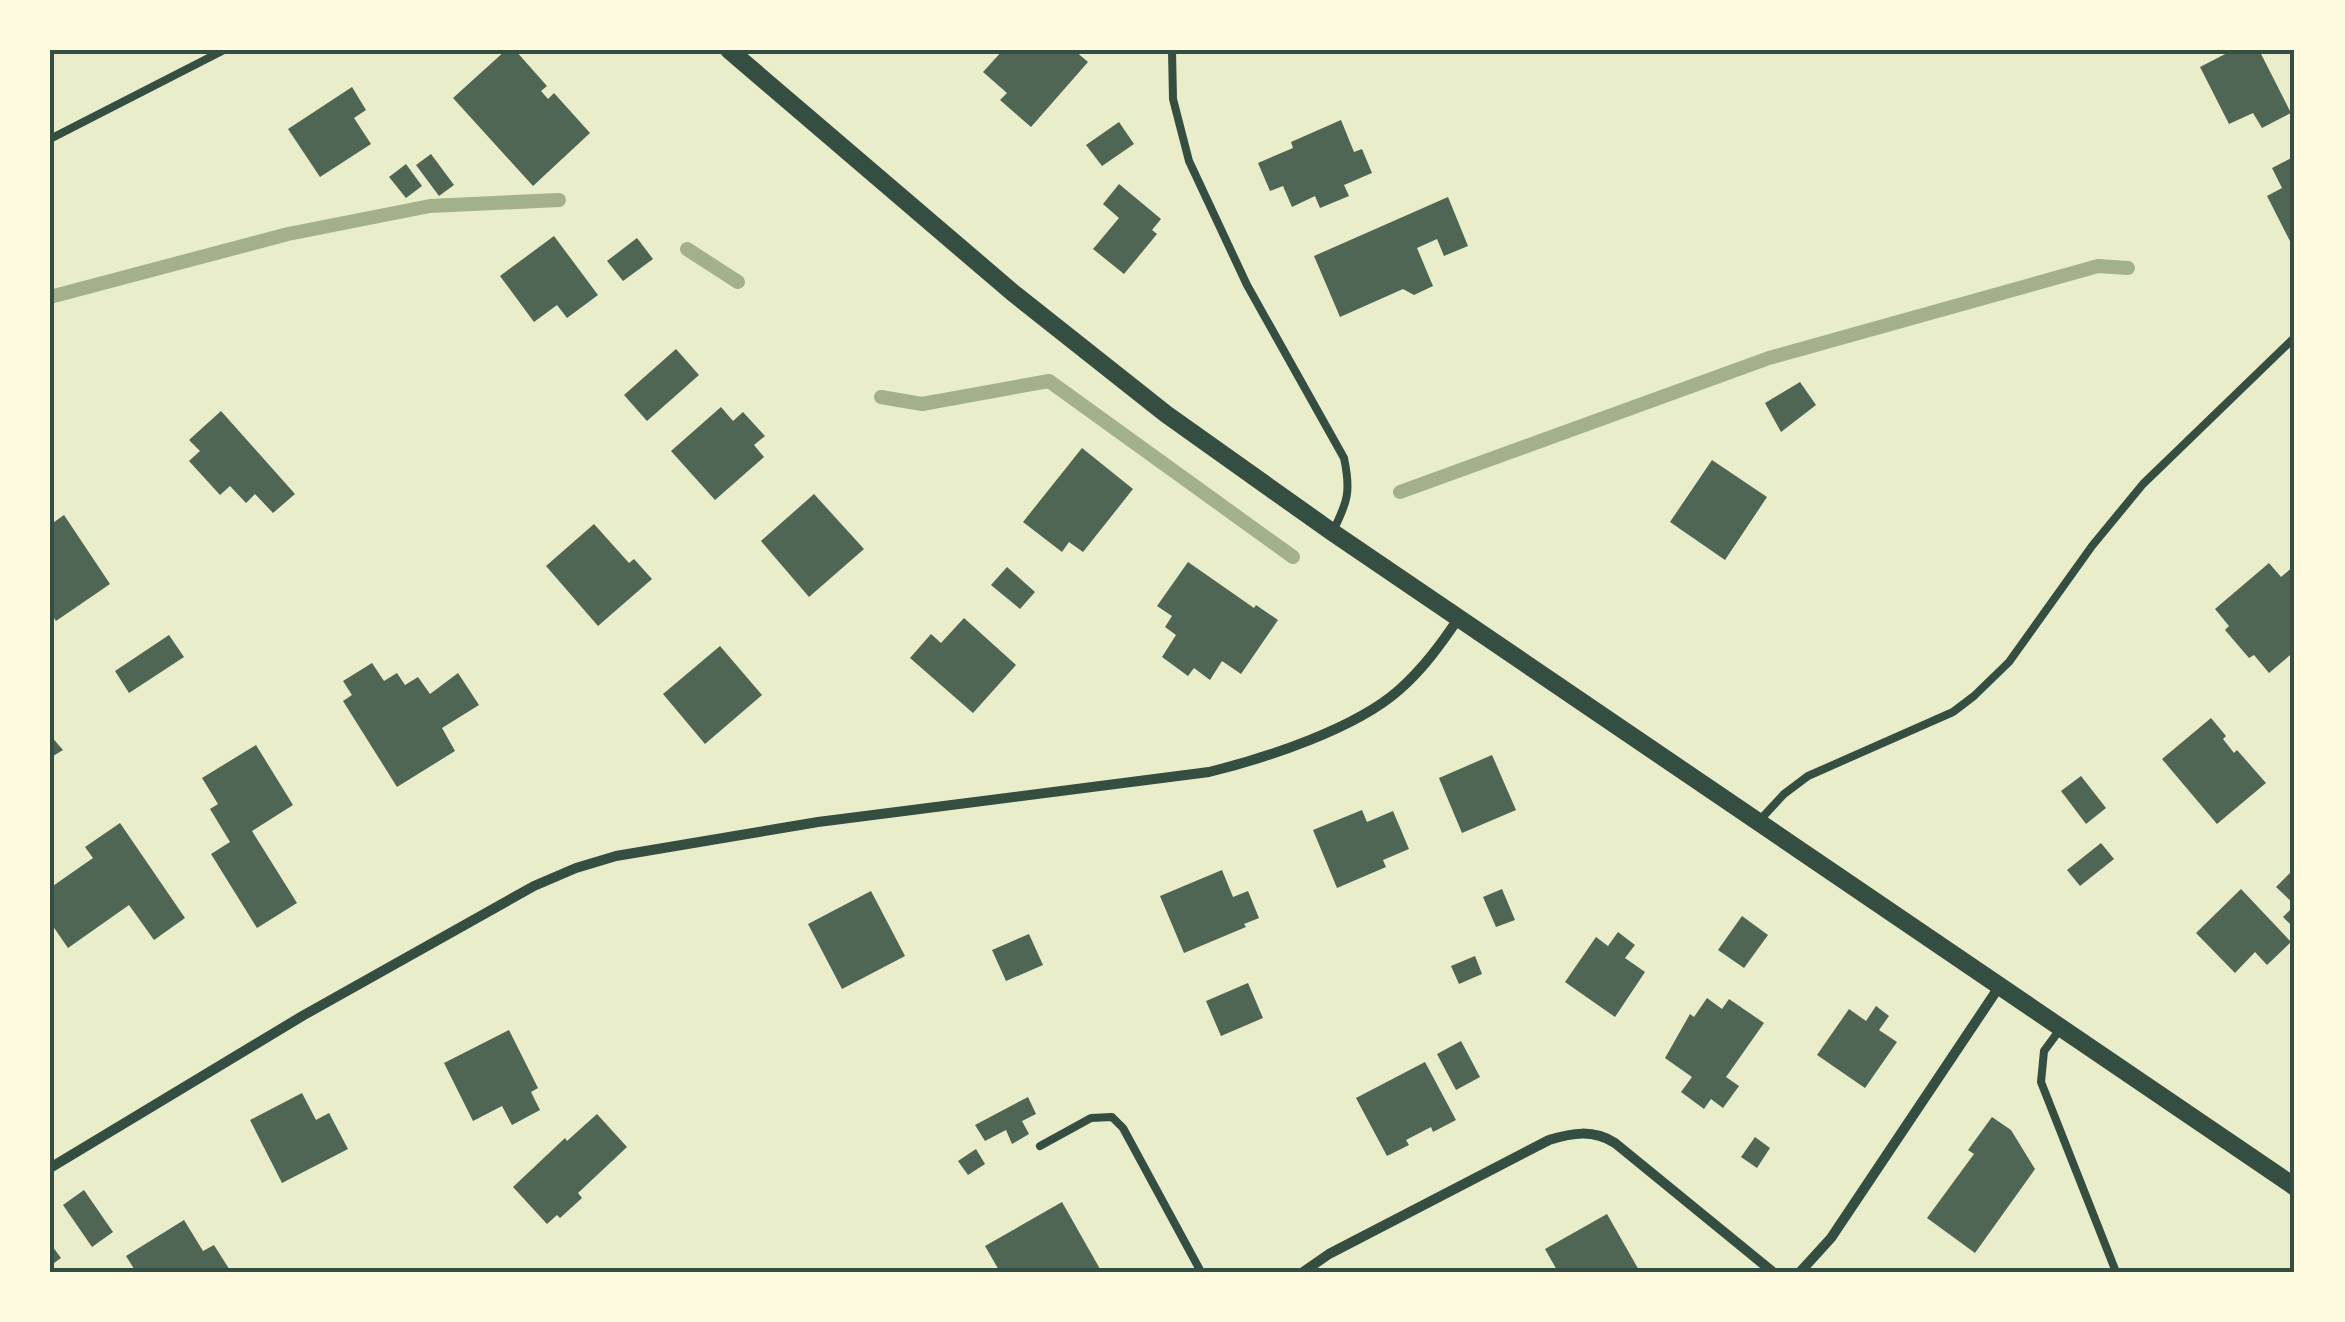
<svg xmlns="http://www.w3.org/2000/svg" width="2345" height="1322" viewBox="0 0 2345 1322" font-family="'Noto Serif',serif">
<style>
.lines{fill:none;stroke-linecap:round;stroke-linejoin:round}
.stream{stroke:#a3b18a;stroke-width:14}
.building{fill:#4f6655}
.service{stroke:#344e41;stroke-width:8}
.minor{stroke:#344e41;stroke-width:10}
.tertiary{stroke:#344e41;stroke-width:18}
.neatline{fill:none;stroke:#344e41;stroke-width:4}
</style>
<rect width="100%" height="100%" fill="#e9edc9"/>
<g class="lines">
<g class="stream">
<polyline points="687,249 738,282"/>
<polyline points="50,297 288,234 430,206 559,200"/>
<polyline points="881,397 922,404 1049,381 1293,557"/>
<polyline points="1400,492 1769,358 2098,266 2128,268"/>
</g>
</g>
<g class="building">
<polygon points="506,50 515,50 547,86 541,91 548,99 554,93 590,133 533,186 453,98"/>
<polygon points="1003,50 1074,50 1088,62 1031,127 1000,100 1007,93 983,72"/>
<polygon points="2233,50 2259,50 2291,113 2262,128 2253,113 2229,124 2200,67"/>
<polygon points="352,87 366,110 354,118 371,144 320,177 288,129"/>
<polygon points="1341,120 1354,152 1362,149 1372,173 1344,185 1349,196 1320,208 1315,196 1292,207 1283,186 1270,191 1258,163 1293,148 1291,142"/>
<polygon points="1119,122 1134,144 1102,166 1086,145"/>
<polygon points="431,154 454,185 439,196 416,165"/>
<polygon points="2295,156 2295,251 2267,196 2282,188 2272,168"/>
<polygon points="406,164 422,186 406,198 389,177"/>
<polygon points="1119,184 1161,219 1152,230 1157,234 1124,274 1093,249 1119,218 1103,204"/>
<polygon points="1448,197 1468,246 1444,256 1437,239 1417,248 1433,286 1414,295 1403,289 1340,317 1314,256"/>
<polygon points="554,236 598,295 567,318 557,305 534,322 500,276"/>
<polygon points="637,238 653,259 623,281 607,261"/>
<polygon points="676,349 699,375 647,421 624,395"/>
<polygon points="1800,382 1816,405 1781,432 1765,403"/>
<polygon points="721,407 733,421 743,412 765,436 754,445 764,457 715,500 671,451"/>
<polygon points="221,411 295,494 273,513 255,494 246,503 230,486 220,495 189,461 200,451 189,440"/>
<polygon points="1082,448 1133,489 1083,552 1069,542 1062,552 1023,522"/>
<polygon points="1712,460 1767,497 1725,560 1670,522"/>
<polygon points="814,494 864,549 809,597 761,541"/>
<polygon points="64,515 110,584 56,621 50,612 50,525"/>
<polygon points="594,524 629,563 634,559 652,579 598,626 546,566"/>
<polygon points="1188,562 1254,608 1256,605 1278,620 1241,674 1222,661 1210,680 1194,668 1188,676 1162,657 1176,635 1165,627 1172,616 1157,606"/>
<polygon points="2269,563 2281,577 2295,565 2295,651 2269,673 2254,655 2249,658 2225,630 2229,626 2215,609"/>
<polygon points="1007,567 1035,592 1020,609 991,585"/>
<polygon points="964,618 1016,665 973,713 910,658 931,634 941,643"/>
<polygon points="169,635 184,657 129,693 115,671"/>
<polygon points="720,646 762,695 705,744 663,694"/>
<polygon points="372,663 384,681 397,673 405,685 418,677 430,694 458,673 479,705 442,728 455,751 397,787 343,701 352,695 343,681"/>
<polygon points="2211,718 2226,736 2223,739 2234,753 2237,750 2266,783 2217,824 2162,759"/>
<polygon points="50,735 63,750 50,758"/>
<polygon points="256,745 293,805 252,831 297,903 257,928 211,854 230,842 210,809 218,804 202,778"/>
<polygon points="1492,755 1516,810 1462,833 1439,778"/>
<polygon points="2081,776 2106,808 2086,824 2061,791"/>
<polygon points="1362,810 1367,822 1393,811 1409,849 1383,860 1386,867 1337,888 1313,830"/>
<polygon points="120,823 185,918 154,940 129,905 68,948 50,922 50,888 93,858 85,847"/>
<polygon points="2101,843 2114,859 2080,886 2067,870"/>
<polygon points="1222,870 1233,897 1248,891 1259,918 1244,924 1246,927 1184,953 1160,896"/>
<polygon points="2291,872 2295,876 2295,905 2276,887"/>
<polygon points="1502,889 1515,920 1496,927 1483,897"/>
<polygon points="2241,889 2291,942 2267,965 2255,952 2235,973 2196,933"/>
<polygon points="871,891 905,956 842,989 808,924"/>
<polygon points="2295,905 2295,929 2283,917"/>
<polygon points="1742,916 1768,935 1744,968 1718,950"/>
<polygon points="1618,932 1635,945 1625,958 1645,972 1615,1017 1565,982 1596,937 1608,946"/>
<polygon points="1029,934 1043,965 1006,981 992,950"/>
<polygon points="1475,956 1482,974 1459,984 1451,966"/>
<polygon points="1248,983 1263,1018 1221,1036 1206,1001"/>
<polygon points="1707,998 1722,1009 1729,999 1764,1023 1726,1077 1739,1086 1723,1108 1711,1099 1704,1109 1681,1092 1692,1077 1665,1058 1690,1014 1694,1017"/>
<polygon points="1876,1006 1889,1016 1879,1030 1897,1042 1865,1088 1817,1055 1849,1009 1866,1021"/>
<polygon points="509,1030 538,1088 531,1092 540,1110 512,1125 502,1106 473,1121 444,1063"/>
<polygon points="1461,1041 1480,1077 1456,1090 1437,1054"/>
<polygon points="1425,1062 1456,1120 1433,1132 1431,1127 1406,1140 1409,1145 1387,1156 1356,1098"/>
<polygon points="302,1093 316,1120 329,1113 348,1149 282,1183 250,1120"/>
<polygon points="1028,1097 1036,1114 1022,1121 1029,1134 1012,1144 1006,1130 985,1141 975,1125"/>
<polygon points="597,1114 627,1147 578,1193 582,1198 560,1218 557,1215 547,1224 513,1187 565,1138 567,1141"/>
<polygon points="1992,1117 2011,1130 2035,1169 1975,1253 1927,1218 1974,1154 1968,1150"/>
<polygon points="1755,1137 1770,1148 1757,1168 1741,1157"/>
<polygon points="976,1149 985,1164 968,1175 958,1161"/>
<polygon points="84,1190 113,1232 92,1247 63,1205"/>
<polygon points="1062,1202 1100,1269 1094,1272 1000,1272 985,1246"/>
<polygon points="1607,1214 1640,1272 1558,1272 1545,1249"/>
<polygon points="184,1220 203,1251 214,1245 231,1272 136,1272 126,1256"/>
<polygon points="50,1243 61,1258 50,1266"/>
</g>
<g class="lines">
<g class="service">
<path d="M1172 50 1173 99 1189 161 1247 285 1344 458C1351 491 1348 501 1333 531"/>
<polyline points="50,139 224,50"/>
<polyline points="1758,822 1784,794 1808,776 1953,712 1974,696 2009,662 2092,546 2143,484 2295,337"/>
<polyline points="2061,1028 2044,1051 2041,1082 2116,1272"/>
<polyline points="1040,1146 1091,1118 1112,1117 1123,1128 1201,1272"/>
</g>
<g class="minor">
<path d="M50 1168 304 1015 534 886 576 868 616 856 818 822 1209 772C1266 758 1355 729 1399 690 1423 669 1441 644 1458 619"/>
<path d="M1303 1272 1329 1254 1549 1140C1572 1133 1593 1129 1615 1143L1773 1272"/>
<polyline points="1800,1272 1831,1238 1999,987"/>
</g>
<polyline class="tertiary" points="729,50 1012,292 1166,414 1332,532 2295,1187"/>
</g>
<rect width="2345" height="1322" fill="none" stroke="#fefae0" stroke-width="105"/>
<rect x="52" y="52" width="2240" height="1218" class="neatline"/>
</svg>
